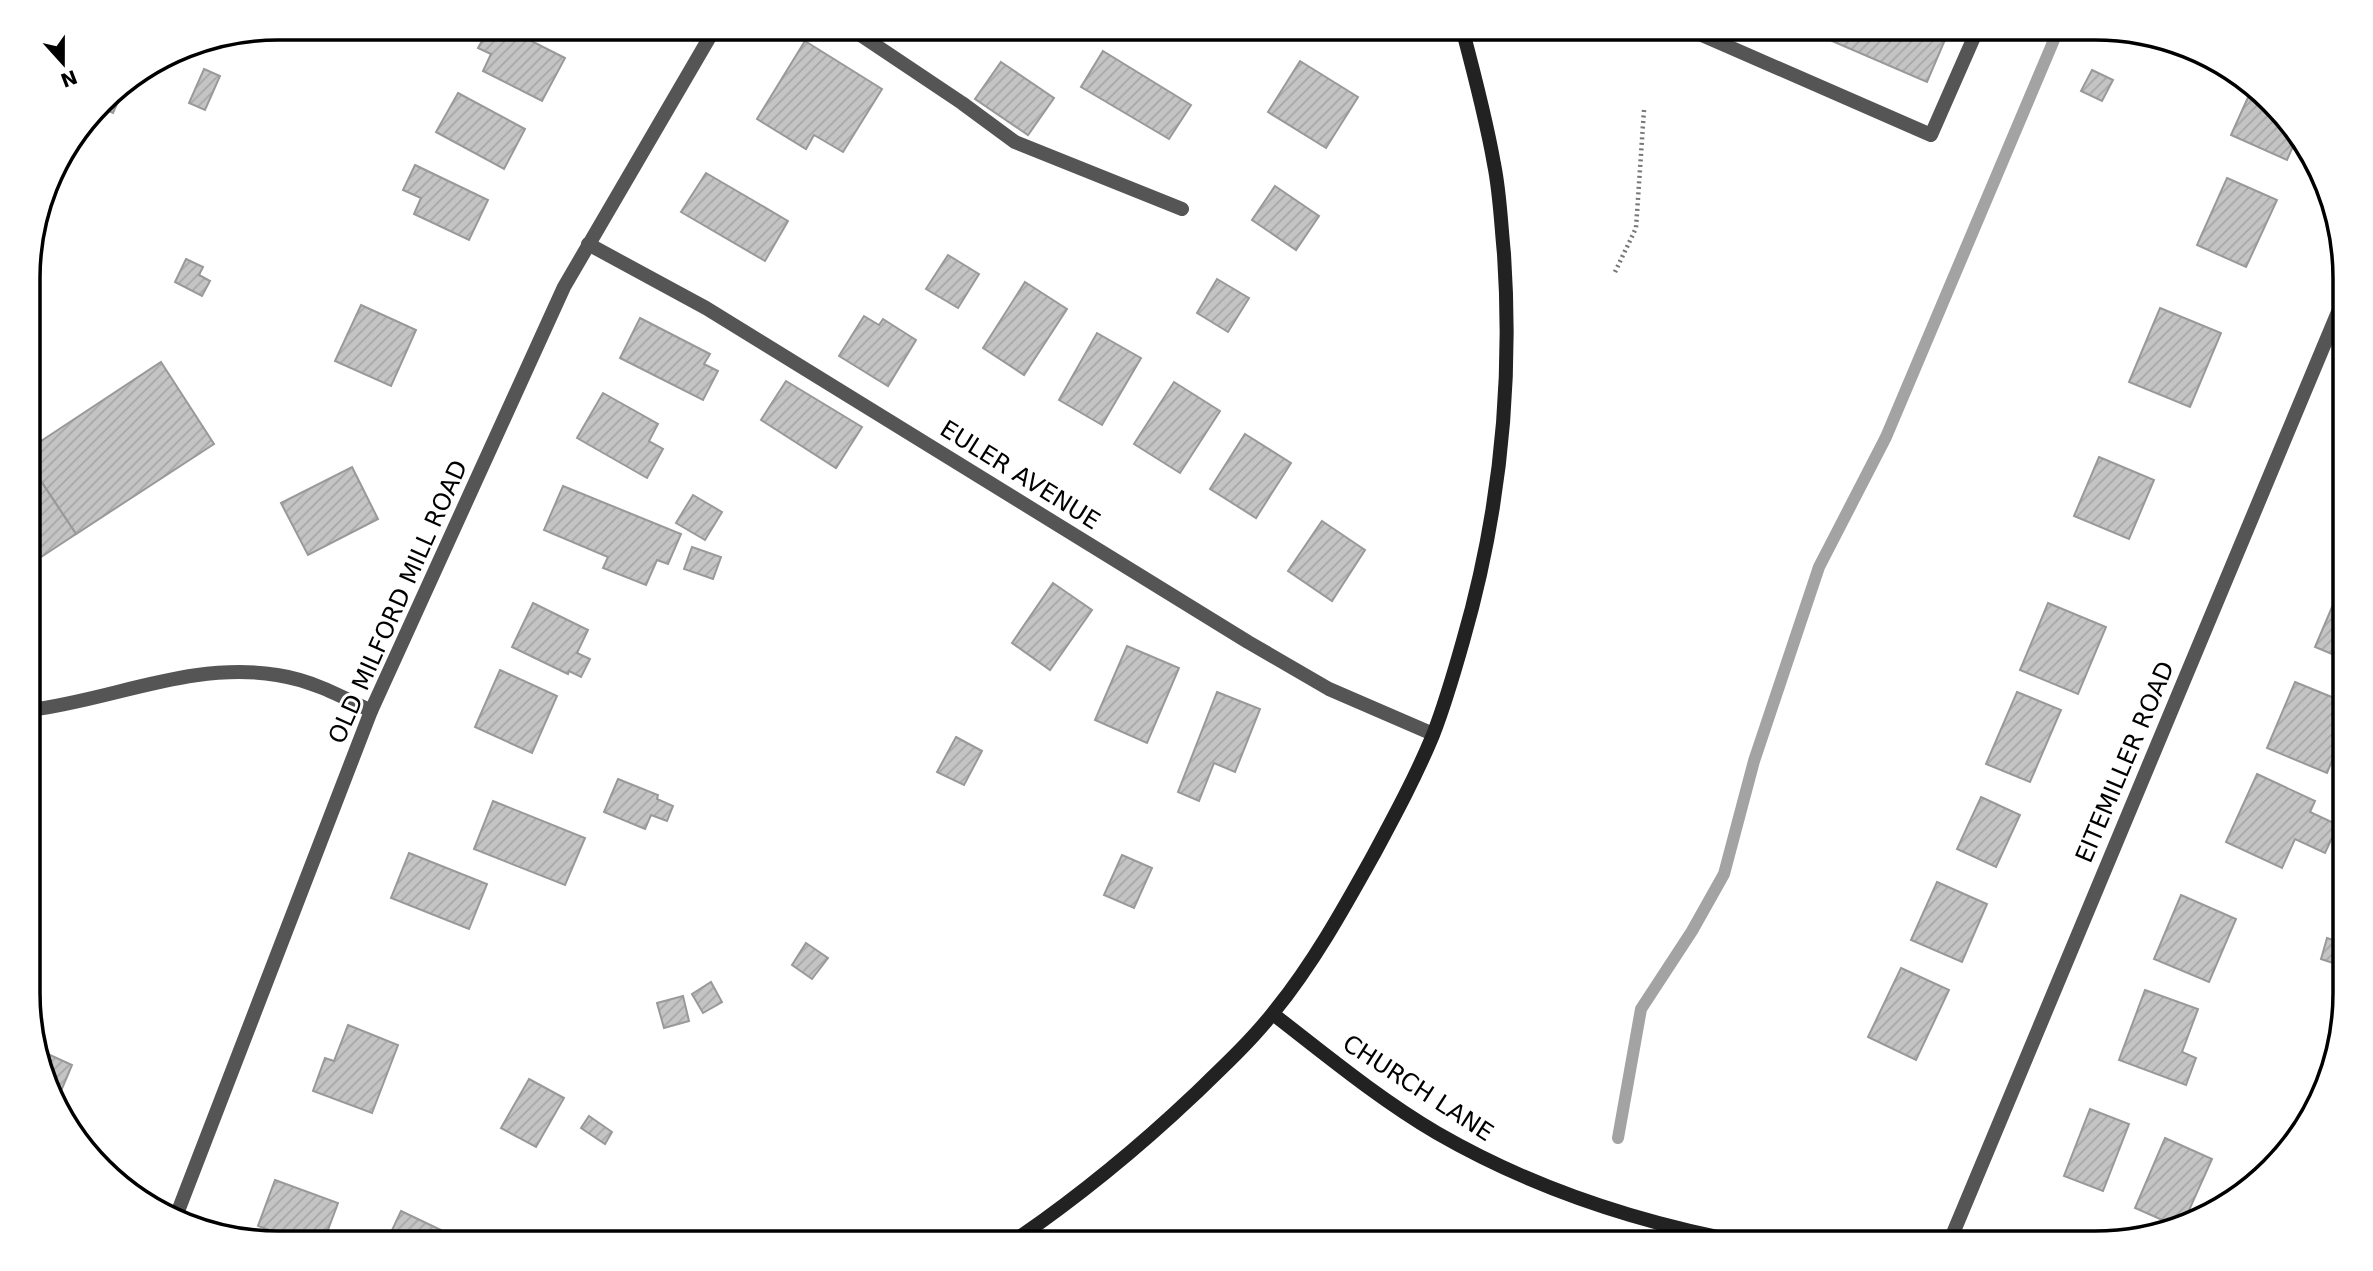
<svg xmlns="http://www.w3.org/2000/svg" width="2373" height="1271" viewBox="0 0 2373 1271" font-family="'DejaVu Sans',sans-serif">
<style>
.water{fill:url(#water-rules)}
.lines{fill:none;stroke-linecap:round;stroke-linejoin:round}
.stream{stroke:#a3a3a3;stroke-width:12}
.building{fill:url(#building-hatch);stroke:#999;stroke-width:2}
.path{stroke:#777;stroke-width:4.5;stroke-dasharray:2 3.5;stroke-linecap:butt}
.lane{stroke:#555;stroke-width:14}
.street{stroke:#555;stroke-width:14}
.secondary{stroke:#222;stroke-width:14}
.labels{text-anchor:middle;stroke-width:6;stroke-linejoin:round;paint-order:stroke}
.street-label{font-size:24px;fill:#000;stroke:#fff}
.rim{fill:none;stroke:#000;stroke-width:3.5}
</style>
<defs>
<pattern id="water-rules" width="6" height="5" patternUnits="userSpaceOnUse" patternTransform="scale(1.75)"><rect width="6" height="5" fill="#a3a3a3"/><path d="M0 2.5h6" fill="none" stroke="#8b8b8b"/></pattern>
<pattern id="building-hatch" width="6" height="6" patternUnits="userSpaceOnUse" patternTransform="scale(1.75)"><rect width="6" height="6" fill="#c4c4c4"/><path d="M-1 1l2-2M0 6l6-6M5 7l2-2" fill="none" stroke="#a7a7a7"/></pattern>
</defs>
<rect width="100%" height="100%" fill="#fff"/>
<path class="water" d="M58 162C65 184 45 213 36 233L54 168Z"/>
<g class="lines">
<polyline class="stream" points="1618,1138 1641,1009 1692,931 1724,874 1754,761 1819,567 1886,437 2059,28"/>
</g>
<g class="building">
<polygon points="489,28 506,28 565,58 542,101 483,71 491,54 478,48"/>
<polygon points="1802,28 1950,28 1927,82"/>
<polygon points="805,41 882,89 843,152 814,135 806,149 757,119"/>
<polygon points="1103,51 1191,105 1169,139 1081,87"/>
<polygon points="1300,61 1358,97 1326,148 1268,112"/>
<polygon points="1001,62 1054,98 1028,135 975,99"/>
<polygon points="204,69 220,76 205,110 189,103"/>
<polygon points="2092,70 2113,80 2102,101 2081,91"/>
<polygon points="122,85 125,86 113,113 100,107 113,90"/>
<polygon points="458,93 525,129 504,169 436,132"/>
<polygon points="2250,93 2298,135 2287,160 2231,135"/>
<polygon points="415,165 488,200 469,240 414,214 421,198 403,190"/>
<polygon points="706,173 788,221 765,261 681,212"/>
<polygon points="2227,178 2277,200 2246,267 2197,245"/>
<polygon points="1275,186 1319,216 1296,250 1252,220"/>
<polygon points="948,255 979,274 958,308 926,289"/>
<polygon points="186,259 203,267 199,275 210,281 202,296 175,282"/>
<polygon points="1217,279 1249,298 1228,332 1197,313"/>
<polygon points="1025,282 1067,309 1024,375 983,348"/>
<polygon points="361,305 416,330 391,386 335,361"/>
<polygon points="2160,308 2221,333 2190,407 2129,382"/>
<polygon points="864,316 879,325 883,319 916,340 888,386 839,356"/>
<polygon points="640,318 710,354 704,364 718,371 703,400 620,358"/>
<polygon points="1097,333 1141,358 1102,425 1059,400"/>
<polygon points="161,362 214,444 76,534 29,463 29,449"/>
<polygon points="786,381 862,427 836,468 761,420"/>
<polygon points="1174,382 1220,411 1180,473 1134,444"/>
<polygon points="603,393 658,424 649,441 663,449 647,478 577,438"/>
<polygon points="1245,434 1291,463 1256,518 1210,489"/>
<polygon points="2099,457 2154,480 2129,539 2074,516"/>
<polygon points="29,463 76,534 29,565"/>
<polygon points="352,467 378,519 308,555 281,503"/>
<polygon points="563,486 681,534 668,564 657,560 646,585 603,568 608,557 544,530"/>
<polygon points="693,495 722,512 705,540 676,523"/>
<polygon points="1322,521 1365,550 1332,601 1288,571"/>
<polygon points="692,547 721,557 713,579 684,569"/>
<polygon points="1053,583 1092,610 1050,670 1012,643"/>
<polygon points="2338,593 2344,595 2344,659 2315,647"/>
<polygon points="533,603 588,630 577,653 590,659 581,677 569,671 568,674 512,647"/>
<polygon points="2048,603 2106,627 2078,694 2020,670"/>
<polygon points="1127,646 1179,668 1147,743 1095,720"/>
<polygon points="500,670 557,696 532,753 475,727"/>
<polygon points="2295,682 2344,702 2344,732 2327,773 2267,748"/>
<polygon points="1217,692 1260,709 1235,772 1214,763 1199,801 1178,792"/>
<polygon points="2017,692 2061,710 2030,782 1986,764"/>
<polygon points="956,737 982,751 964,785 937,772"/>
<polygon points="2257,774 2315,801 2310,812 2338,825 2325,853 2295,839 2282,868 2226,842"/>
<polygon points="618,779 658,795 657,799 673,806 667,821 651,815 645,829 604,812"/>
<polygon points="1981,797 2020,815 1996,867 1957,849"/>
<polygon points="493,801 585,838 565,885 474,849"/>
<polygon points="409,853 487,884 469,929 391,898"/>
<polygon points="1122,855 1152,868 1134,908 1104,895"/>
<polygon points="1937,882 1987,904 1962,962 1911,940"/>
<polygon points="2181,895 2236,919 2209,982 2154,959"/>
<polygon points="2327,938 2345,944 2345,955 2342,966 2321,959"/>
<polygon points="806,943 828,958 812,979 792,965"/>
<polygon points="1901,968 1949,990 1916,1060 1868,1037"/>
<polygon points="711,982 722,1002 703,1013 692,994"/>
<polygon points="2145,990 2198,1009 2182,1052 2196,1058 2186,1085 2119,1060"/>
<polygon points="683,996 689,1021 664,1028 657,1003"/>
<polygon points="348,1025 398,1045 372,1113 313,1091 325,1058 334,1061"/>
<polygon points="39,1050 72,1065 58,1098"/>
<polygon points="529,1079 564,1098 536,1147 501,1128"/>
<polygon points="2090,1109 2129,1124 2103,1191 2064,1176"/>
<polygon points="589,1116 612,1132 605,1144 581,1128"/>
<polygon points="2165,1138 2212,1159 2186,1217 2169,1223 2135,1208"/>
<polygon points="275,1180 338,1203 323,1243 306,1243 258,1226"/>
<polygon points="401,1211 441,1230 435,1243 386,1243"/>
</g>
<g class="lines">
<polyline class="path" points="1615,272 1636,228 1644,110"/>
<g class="lane">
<polyline points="850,28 962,103 1015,142 1182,209"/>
<polyline points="1686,28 1931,135 1978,28"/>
</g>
<g class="street">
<polyline points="588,244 706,308 1248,642 1329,689 1433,734"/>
<path d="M30 710C112 700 192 661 277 675 311 680 341 696 371 711"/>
<polyline points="175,1219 371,711 564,287 715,28"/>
<polyline points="1949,1243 2343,300"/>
</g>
<g class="secondary">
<path d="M1273 1014C1326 1055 1379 1099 1437 1133 1534 1189 1638 1223 1748 1243"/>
<path d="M1011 1243C1077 1198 1137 1149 1195 1094 1222 1068 1250 1042 1273 1013 1313 964 1344 908 1374 854 1395 815 1416 776 1433 735 1445 704 1454 673 1463 641 1500 513 1513 387 1504 254 1501 225 1500 193 1494 164 1486 118 1474 73 1462 28"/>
</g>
</g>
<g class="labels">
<g class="street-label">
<text transform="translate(1020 475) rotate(32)" y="8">EULER AVENUE</text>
<text transform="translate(398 602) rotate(-66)" y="8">OLD MILFORD MILL ROAD</text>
<text transform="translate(2125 762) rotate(-67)" y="8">EITEMILLER ROAD</text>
<text transform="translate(1418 1088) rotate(33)" y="8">CHURCH LANE</text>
</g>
</g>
<path d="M0 0H2373V1271H0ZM278 40H2095A238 238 0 0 1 2333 278V993A238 238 0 0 1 2095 1231H278A238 238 0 0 1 40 993V278A238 238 0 0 1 278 40Z" fill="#fff" fill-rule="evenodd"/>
<path class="rim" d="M278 40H2095A238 238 0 0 1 2333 278V993A238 238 0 0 1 2095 1231H278A238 238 0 0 1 40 993V278A238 238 0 0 1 278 40Z"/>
<g transform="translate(63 63) rotate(159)" stroke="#ffffff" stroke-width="5" paint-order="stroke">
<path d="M0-5L12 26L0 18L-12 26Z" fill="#000000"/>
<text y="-10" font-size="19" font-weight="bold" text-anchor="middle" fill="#000000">N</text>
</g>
</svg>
